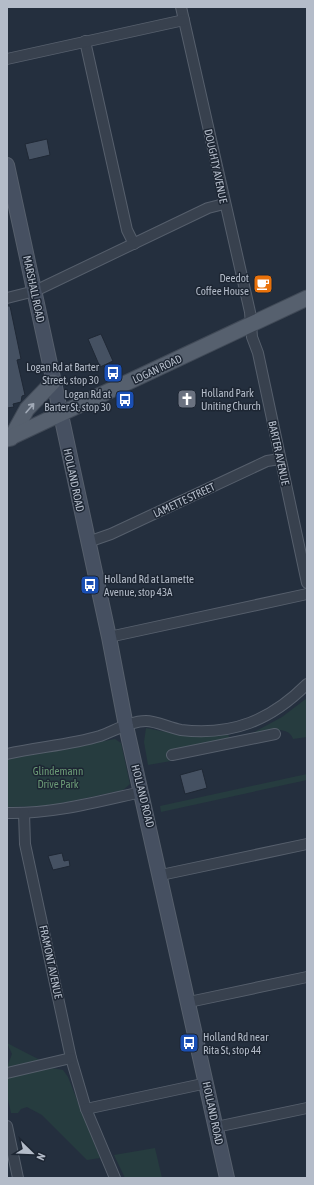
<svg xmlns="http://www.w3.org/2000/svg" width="314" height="1185" viewBox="0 0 314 1185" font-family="'Asap Condensed',sans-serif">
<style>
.green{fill:#263c3f}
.building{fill:#455162;stroke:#1f2835}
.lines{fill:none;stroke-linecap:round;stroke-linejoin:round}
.minor-casing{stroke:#565f6c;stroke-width:12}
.secondary-casing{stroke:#565f6c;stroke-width:16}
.primary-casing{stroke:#414a57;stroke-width:17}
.minor{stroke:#38414e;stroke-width:10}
.secondary{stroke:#465061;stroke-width:14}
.primary{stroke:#56606e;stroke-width:15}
.oneway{stroke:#a1aab7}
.labels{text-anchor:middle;stroke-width:3;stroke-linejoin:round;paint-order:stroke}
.street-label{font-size:11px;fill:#b4bcc9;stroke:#1d2633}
.poi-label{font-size:11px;fill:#b4bcc9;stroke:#1d2633;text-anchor:end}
.park-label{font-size:11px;fill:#6b9a76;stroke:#1d2633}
</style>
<rect width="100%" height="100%" fill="#242f3e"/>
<g class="green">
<path d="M307 698V737L293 739C288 723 261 733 249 735L282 717Z"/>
<polygon points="146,728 187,736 228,735 230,738 169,752 171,761 148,765 144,742"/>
<polygon points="115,739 121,743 130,784 123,790 50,806 7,807 7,760 17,757"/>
<polygon points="307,774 307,780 161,812 160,806"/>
<polygon points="7,1043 40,1060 7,1067 12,1054"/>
<polygon points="52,1068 63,1070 68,1077 100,1158 87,1160 42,1115 27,1107 21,1109 18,1113 11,1113 7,1095 8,1079 13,1077"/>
<polygon points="155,1148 162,1178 125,1178 114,1155"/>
</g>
<g class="building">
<polygon points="47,139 50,155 29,160 25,144"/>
<polygon points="7,306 10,306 21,359 17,360 25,395 22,396 21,402 13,404 14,407 7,408"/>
<polygon points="101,334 113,361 100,367 88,339"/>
<polygon points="202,769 207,788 185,794 180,775"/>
<polygon points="62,853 64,861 69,860 70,866 53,870 48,856"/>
</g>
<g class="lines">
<defs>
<g id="minor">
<polyline points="181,7 250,312 252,337 258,353 307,583"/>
<polyline points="85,41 127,230 134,244"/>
<polyline points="7,59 184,20"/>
<polyline points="7,298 35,291 208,208 224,204"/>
<polyline points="88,542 111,534 267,461 280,459"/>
<polyline points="109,637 307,594"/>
<path d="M7 754C37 747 70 745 100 736 114 731 130 721 146 721 156 721 170 728 181 730 233 736 271 720 307 684"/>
<polyline points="172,755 275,734"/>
<path d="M7 813C53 814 96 802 141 792"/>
<polyline points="24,813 25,844 71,1058 86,1109 115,1178"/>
<polyline points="161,875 307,844"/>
<polyline points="189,1002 307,977"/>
<polyline points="7,1073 71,1058"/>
<polyline points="86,1109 207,1083"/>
<polyline points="7,1126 18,1178"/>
<polyline points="216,1127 307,1108"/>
</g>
<polyline id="secondary" points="7,165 109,637 126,726 227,1178"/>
<g id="primary">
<polyline points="11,438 27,409 53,382"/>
<polyline points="7,439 307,298"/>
</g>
</defs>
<use href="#minor" class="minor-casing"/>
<use href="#secondary" class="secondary-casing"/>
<use href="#primary" class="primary-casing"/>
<use href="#minor" class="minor"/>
<use href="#secondary" class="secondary"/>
<use href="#primary" class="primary"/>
</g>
<defs><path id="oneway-shaft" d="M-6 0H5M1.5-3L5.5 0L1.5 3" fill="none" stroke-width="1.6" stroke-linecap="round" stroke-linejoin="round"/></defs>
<use class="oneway" href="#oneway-shaft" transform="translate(30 408) rotate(-49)"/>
<defs>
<symbol id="cafe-square" viewBox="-11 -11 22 22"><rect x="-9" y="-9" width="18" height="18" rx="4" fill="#e8710a" stroke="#1d2633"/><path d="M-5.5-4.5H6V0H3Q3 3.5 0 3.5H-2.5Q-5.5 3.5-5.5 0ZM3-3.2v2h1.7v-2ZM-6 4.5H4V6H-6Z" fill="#fff"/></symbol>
<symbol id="bus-square" viewBox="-11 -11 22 22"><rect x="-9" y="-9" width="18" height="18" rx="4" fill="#1a4fb4" stroke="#1d2633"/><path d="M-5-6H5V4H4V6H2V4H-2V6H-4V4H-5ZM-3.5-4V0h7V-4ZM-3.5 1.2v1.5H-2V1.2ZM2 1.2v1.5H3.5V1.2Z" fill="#fff"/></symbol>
<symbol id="church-square" viewBox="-11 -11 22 22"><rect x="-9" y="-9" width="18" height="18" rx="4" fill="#6b7280" stroke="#1d2633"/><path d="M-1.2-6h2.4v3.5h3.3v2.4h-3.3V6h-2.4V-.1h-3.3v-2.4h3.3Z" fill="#fff"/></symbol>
</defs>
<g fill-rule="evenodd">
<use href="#cafe-square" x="252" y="273" width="22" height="22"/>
<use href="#bus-square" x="102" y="362" width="22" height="22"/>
<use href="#church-square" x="176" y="388" width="22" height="22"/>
<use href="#bus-square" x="114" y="389" width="22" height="22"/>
<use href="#bus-square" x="79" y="574" width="22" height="22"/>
<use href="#bus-square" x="178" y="1032" width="22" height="22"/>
</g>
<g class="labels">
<g class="street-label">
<text transform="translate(216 166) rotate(78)" y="4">DOUGHTY AVENUE</text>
<text transform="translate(34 289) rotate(78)" y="4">MARSHALL ROAD</text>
<text transform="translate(157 369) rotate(-25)" y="4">LOGAN ROAD</text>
<text transform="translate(279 453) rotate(78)" y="4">BARTER AVENUE</text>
<text transform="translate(74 480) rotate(78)" y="4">HOLLAND ROAD</text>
<text transform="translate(184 500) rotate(-25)" y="4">LAMETTE STREET</text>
<text transform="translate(143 796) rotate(76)" y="4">HOLLAND ROAD</text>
<text transform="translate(51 962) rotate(78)" y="4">FRAMONT AVENUE</text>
<text transform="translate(213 1113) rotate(78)" y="4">HOLLAND ROAD</text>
</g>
<g class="poi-label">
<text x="249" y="282">Deedot<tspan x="249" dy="13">Coffee House</tspan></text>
<text x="99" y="371">Logan Rd at Barter<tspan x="99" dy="13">Street, stop 30</tspan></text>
<text x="201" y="397" text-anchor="start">Holland Park<tspan x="201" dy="13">Uniting Church</tspan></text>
<text x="111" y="398">Logan Rd at<tspan x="111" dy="13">Barter St, stop 30</tspan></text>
<text x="104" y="583" text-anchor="start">Holland Rd at Lamette<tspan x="104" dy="13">Avenue, stop 43A</tspan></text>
<text x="203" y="1041" text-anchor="start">Holland Rd near<tspan x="203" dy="13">Rita St, stop 44</tspan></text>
</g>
<g class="park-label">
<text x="58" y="775">Glindemann<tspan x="58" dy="13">Drive Park</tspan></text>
</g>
</g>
<rect width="314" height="1185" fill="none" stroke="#b4bcc9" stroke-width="16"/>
<g transform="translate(32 1153) rotate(113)" stroke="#1d2633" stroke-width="3" paint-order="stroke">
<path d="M0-3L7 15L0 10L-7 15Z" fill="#b4bcc9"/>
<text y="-6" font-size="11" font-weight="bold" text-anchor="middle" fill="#b4bcc9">N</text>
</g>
</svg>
